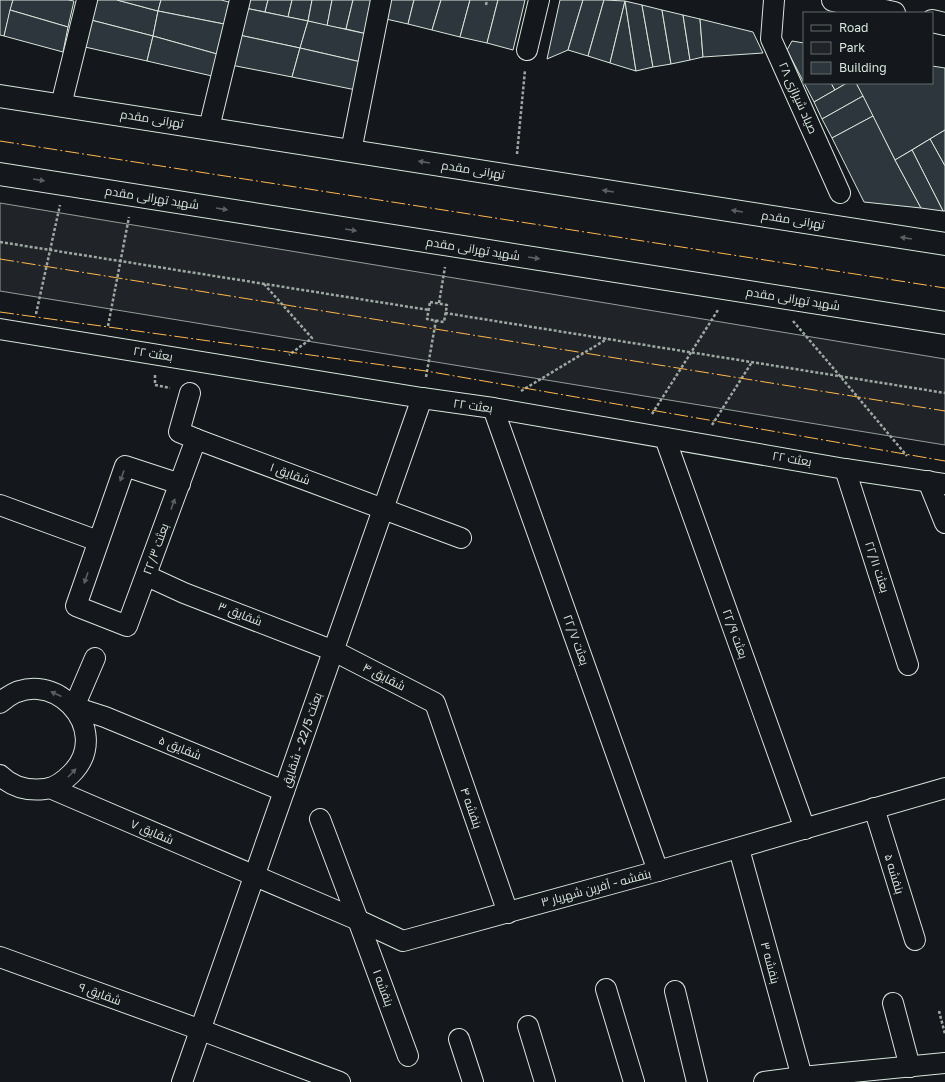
<svg xmlns="http://www.w3.org/2000/svg" width="945" height="1082" viewBox="0 0 945 1082" font-family="'Golos Text',Cairo,sans-serif">
<style>
.green{fill:#202428;stroke:#939e99}
.building{fill:#2c363c;stroke:#d8e6dc}
.lines{fill:none;stroke-linecap:round;stroke-linejoin:round}
.street-casing{stroke:#d8e6dc;stroke-width:22}
.secondary-casing{stroke:#d8e6dc;stroke-width:24}
.path{stroke:#9da8a2;stroke-width:2.5;stroke-dasharray:3 2;stroke-linecap:butt}
.street{stroke:#14181c;stroke-width:20}
.secondary{stroke:#14181c;stroke-width:22}
.power{stroke:#ffb74d;stroke-width:1;stroke-dasharray:14 3 2 3;stroke-linecap:butt}
.oneway{fill:#59605f}
.labels{text-anchor:middle;stroke-width:3;stroke-linejoin:round;paint-order:stroke}
.street-label{font-size:12px;fill:#d8e6dc;stroke:#14181c}
</style>
<rect width="100%" height="100%" fill="#14181c"/>
<polygon class="green" points="0,203 945,359 945,445 0,291"/>
<g class="building">
<polygon points="0,0 13,0 4,36 0,35"/>
<polygon points="13,0 68,0 74,1 68,27 10,10"/>
<polygon points="96,0 117,0 158,11 153,36 91,20"/>
<polygon points="117,0 161,0 158,11"/>
<polygon points="161,0 221,0 229,2 224,24 158,11"/>
<polygon points="247,0 268,0 265,12 245,8"/>
<polygon points="268,0 292,0 288,17 265,12"/>
<polygon points="292,0 312,0 308,21 288,17"/>
<polygon points="312,0 332,0 327,26 308,21"/>
<polygon points="332,0 353,0 346,29 327,26"/>
<polygon points="353,0 373,0 367,34 346,29"/>
<polygon points="390,0 414,0 408,24 386,19"/>
<polygon points="414,0 441,0 432,30 408,24"/>
<polygon points="441,0 470,0 460,37 432,30"/>
<polygon points="470,0 498,0 487,43 460,37"/>
<polygon points="498,0 525,0 513,50 487,43"/>
<polygon points="560,0 583,0 568,50 547,59"/>
<polygon points="583,0 604,0 588,56 568,50"/>
<polygon points="604,0 625,1 610,63 588,56"/>
<polygon points="625,1 636,71 610,63"/>
<polygon points="625,1 642,5 653,67 636,71"/>
<polygon points="642,5 662,10 671,64 653,67"/>
<polygon points="245,8 308,21 300,48 239,35"/>
<polygon points="10,10 68,27 63,52 4,36"/>
<polygon points="662,10 683,15 690,60 671,64"/>
<polygon points="158,11 224,24 217,54 153,36"/>
<polygon points="683,15 700,19 703,57 690,60"/>
<polygon points="700,19 753,32 763,53 703,57"/>
<polygon points="91,20 153,36 147,61 85,47"/>
<polygon points="308,21 367,34 361,62 300,48"/>
<polygon points="239,35 300,48 292,77 231,65"/>
<polygon points="153,36 217,54 212,76 147,61"/>
<polygon points="792,41 804,43 804,83 831,83 835,90 814,102 787,50"/>
<polygon points="300,48 361,62 356,90 292,77"/>
<polygon points="932,66 945,68 945,130 895,160 856,83 932,83"/>
<polygon points="831,83 847,83 835,90"/>
<polygon points="847,83 856,83 863,96 822,119 814,102"/>
<polygon points="863,96 873,116 832,138 822,119"/>
<polygon points="873,116 895,160 921,208 864,202 832,138"/>
<polygon points="945,130 945,166 930,139"/>
<polygon points="930,139 945,166 945,211 943,211 912,150"/>
<polygon points="912,150 943,211 921,208 895,160"/>
</g>
<g class="lines">
<defs>
<g id="street">
<polyline points="774,0 771,39 840,193"/>
<polyline points="527,50 539,0"/>
<polyline points="61,105 87,0"/>
<polyline points="209,128 240,0"/>
<polyline points="351,151 381,0"/>
<polyline points="0,329 422,398 493,408 845,469 945,484"/>
<polyline points="493,408 658,871"/>
<polyline points="665,438 805,829"/>
<polyline points="196,439 461,538"/>
<polyline points="845,469 908,665"/>
<polyline points="928,481 945,523"/>
<polyline points="180,484 125,466 76,606 127,626 196,439 179,432 190,393"/>
<polyline points="0,505 98,541"/>
<polyline points="147,576 184,593 334,651 435,703 508,913"/>
<polyline points="95,658 74,707 105,717 284,791"/>
<path d="M0 703C49 658 116 730 71 774 64 781 55 788 45 789 28 791 13 788 0 775"/>
<polyline points="50,788 358,920 403,941 658,871 945,788"/>
<polyline points="874,808 915,940"/>
<polyline points="320,819 358,920 408,1056"/>
<polyline points="739,849 802,1077"/>
<polyline points="0,957 201,1030 340,1082"/>
<polyline points="606,989 634,1082"/>
<polyline points="675,991 697,1082"/>
<polyline points="893,1003 910,1067"/>
<polyline points="528,1026 545,1082"/>
<polyline points="459,1039 473,1082"/>
<polyline points="182,1082 422,398"/>
<polyline points="764,1082 802,1077 945,1063"/>
</g>
<g id="secondary">
<polyline points="833,0 894,13"/>
<polyline points="932,21 945,24"/>
<polyline points="0,96 945,244"/>
<polyline points="0,174 945,323"/>
</g>
</defs>
<use href="#street" class="street-casing"/>
<use href="#secondary" class="secondary-casing"/>
<g class="path">
<polyline points="486,5 487,0"/>
<polyline points="517,154 525,70"/>
<polyline points="0,242 429,310"/>
<polyline points="264,284 312,338 289,355"/>
<polygon points="430,302 447,305 444,322 427,319"/>
<polyline points="439,303 445,267"/>
<polyline points="445,313 945,393"/>
<polyline points="36,314 60,205"/>
<polyline points="793,321 840,376 907,456"/>
<polyline points="108,326 129,217"/>
<polyline points="155,375 155,385 170,388"/>
<polyline points="426,377 436,320"/>
<polyline points="521,391 607,339"/>
<polyline points="652,414 718,310"/>
<polyline points="712,425 752,362"/>
<polyline points="939,1011 945,1034"/>
</g>
<use href="#street" class="street"/>
<use href="#secondary" class="secondary"/>
<g class="power">
<polyline points="0,141 945,288"/>
<polyline points="0,259 945,411"/>
<polyline points="0,312 426,371 945,461"/>
</g>
</g>
<defs><path id="oneway-solid" d="M-6-.8H1V-3.2L6.5 0L1 3.2V.8H-6Z"/></defs>
<g class="oneway">
<use href="#oneway-solid" transform="translate(424 162) rotate(-171)"/>
<use href="#oneway-solid" transform="translate(39 180) rotate(9)"/>
<use href="#oneway-solid" transform="translate(608 191) rotate(-171)"/>
<use href="#oneway-solid" transform="translate(222 209) rotate(9)"/>
<use href="#oneway-solid" transform="translate(737 211) rotate(-171)"/>
<use href="#oneway-solid" transform="translate(351 230) rotate(9)"/>
<use href="#oneway-solid" transform="translate(906 238) rotate(-171)"/>
<use href="#oneway-solid" transform="translate(534 258) rotate(9)"/>
<use href="#oneway-solid" transform="translate(122 476) rotate(110)"/>
<use href="#oneway-solid" transform="translate(173 504) rotate(-70)"/>
<use href="#oneway-solid" transform="translate(86 578) rotate(109)"/>
<use href="#oneway-solid" transform="translate(56 694) rotate(-156)"/>
<use href="#oneway-solid" transform="translate(72 773) rotate(-46)"/>
</g>
<g class="labels">
<g class="street-label">
<text transform="translate(798 98) rotate(66)" y="4">صیاد شیرازی ۲۸</text>
<text transform="translate(152 119) rotate(9)" y="4">تهرانی مقدم</text>
<text transform="translate(473 170) rotate(9)" y="4">تهرانی مقدم</text>
<text transform="translate(152 198) rotate(9)" y="4">شهید تهرانی مقدم</text>
<text transform="translate(793 220) rotate(9)" y="4">تهرانی مقدم</text>
<text transform="translate(473 249) rotate(9)" y="4">شهید تهرانی مقدم</text>
<text transform="translate(793 299) rotate(9)" y="4">شهید تهرانی مقدم</text>
<text transform="translate(153 354) rotate(9)" y="4">بعثت ۲۲</text>
<text transform="translate(473 406) rotate(8)" y="4">بعثت ۲۲</text>
<text transform="translate(792 459) rotate(10)" y="4">بعثت ۲۲</text>
<text transform="translate(290 474) rotate(20)" y="4">شقایق ۱</text>
<text transform="translate(156 549) rotate(-70)" y="4">بعثت ۲۲/۳</text>
<text transform="translate(877 567) rotate(72)" y="4">بعثت ۲۲/۱۱</text>
<text transform="translate(240 614) rotate(21)" y="4">شقایق ۳</text>
<text transform="translate(735 634) rotate(70)" y="4">بعثت ۲۲/۹</text>
<text transform="translate(576 640) rotate(70)" y="4">بعثت ۲۲/۷</text>
<text transform="translate(384 677) rotate(27)" y="4">شقایق ۴</text>
<text transform="translate(302 740) rotate(-71)" y="4">بعثت 22/5 - شقایق</text>
<text transform="translate(180 748) rotate(22)" y="4">شقایق ۵</text>
<text transform="translate(471 808) rotate(71)" y="4">بنفشه ۴</text>
<text transform="translate(152 832) rotate(23)" y="4">شقایق ۷</text>
<text transform="translate(894 874) rotate(73)" y="4">بنفشه ۵</text>
<text transform="translate(596 888) rotate(-15)" y="4">بنفشه - آفرین شهریار ۳</text>
<text transform="translate(770 963) rotate(75)" y="4">بنفشه ۳</text>
<text transform="translate(383 988) rotate(70)" y="4">بنفشه ۱</text>
<text transform="translate(100 994) rotate(20)" y="4">شقایق ۹</text>
</g>
</g>
<rect x="803" y="12" width="130" height="72" fill="#14181c" stroke="#626a69"/>
<rect x="811" y="25" width="20" height="6" fill="#14181c" stroke="#626a69"/>
<text x="839" y="32" font-size="12" fill="#d8e6dc">Road</text>
<rect x="811" y="42" width="20" height="12" fill="#202428" stroke="#626a69"/>
<text x="839" y="52" font-size="12" fill="#d8e6dc">Park</text>
<rect x="811" y="62" width="20" height="12" fill="#2c363c" stroke="#626a69"/>
<text x="839" y="72" font-size="12" fill="#d8e6dc">Building</text>
</svg>
